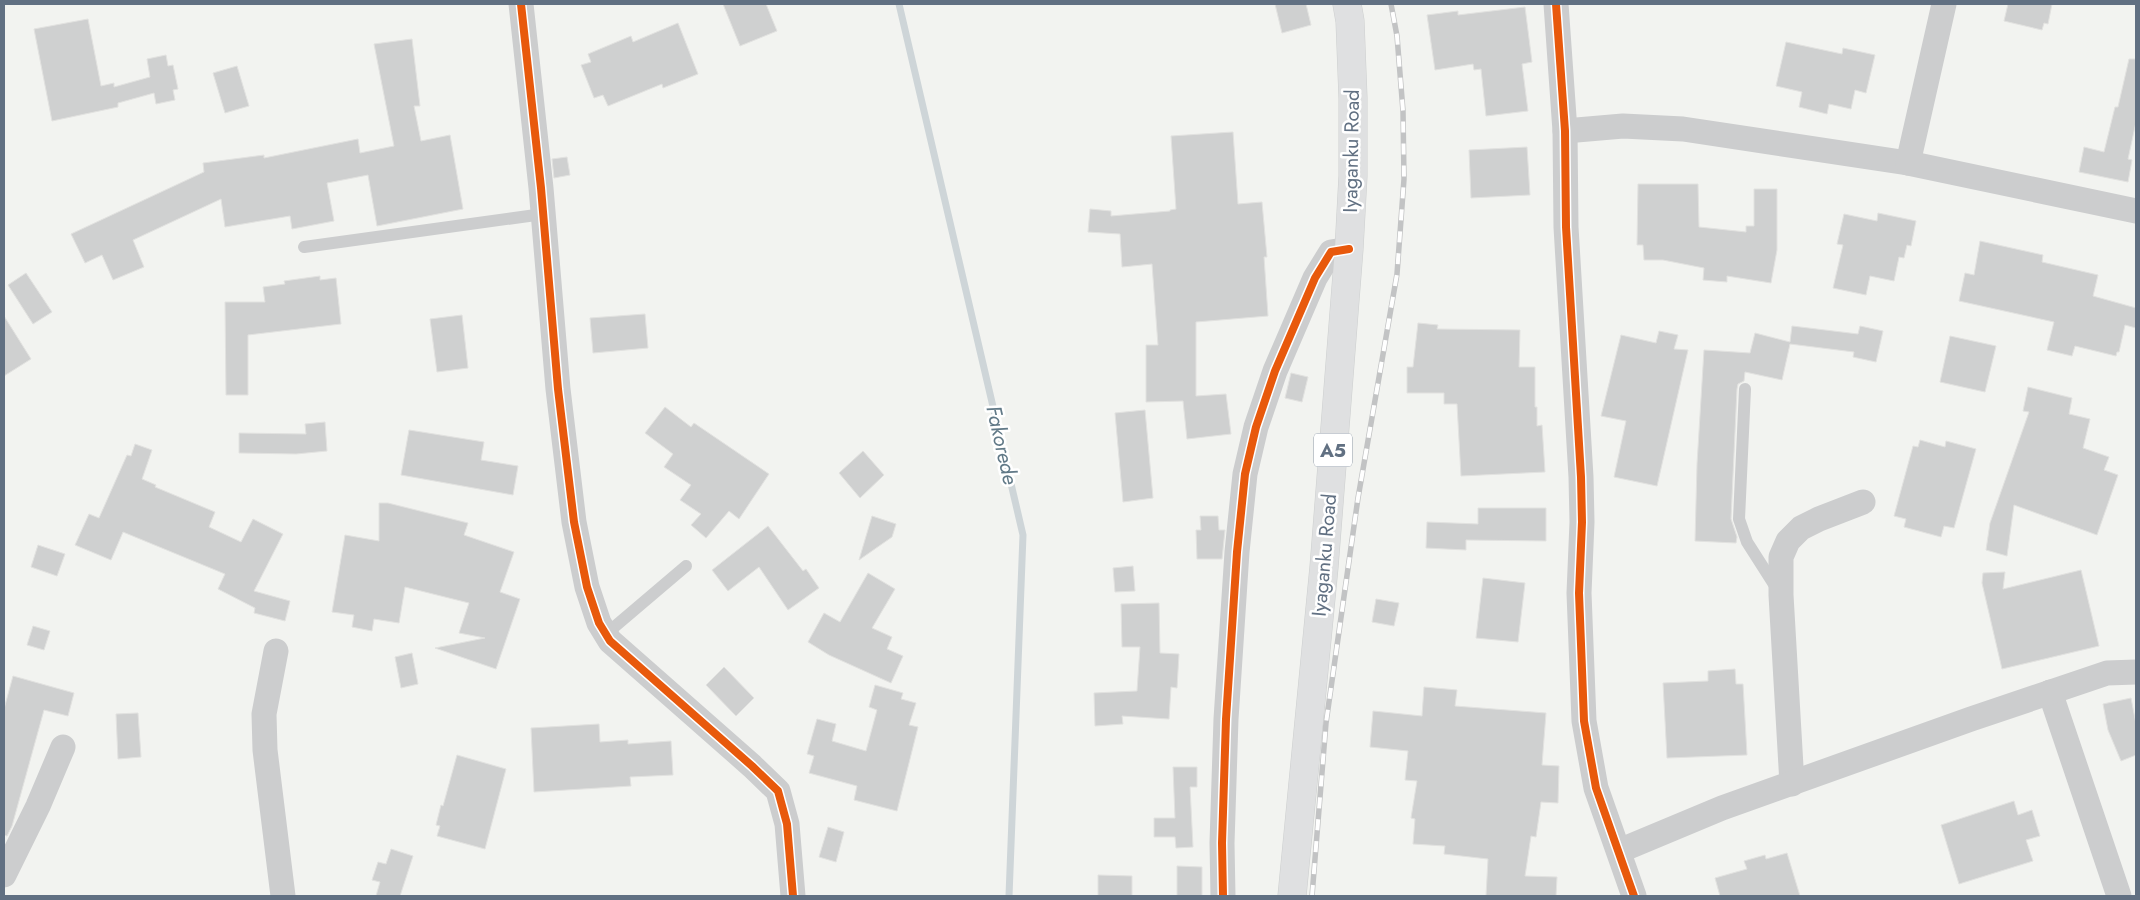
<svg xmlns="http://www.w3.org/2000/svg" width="2140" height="900" viewBox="0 0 2140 900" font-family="Jost,sans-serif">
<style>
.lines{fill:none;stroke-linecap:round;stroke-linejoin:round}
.stream{stroke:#ced5d8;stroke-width:7}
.building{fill:#cfd0d0;stroke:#e2e2e0}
.highway-casing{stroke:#cdcfcf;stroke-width:29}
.lane{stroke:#cccdce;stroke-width:12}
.street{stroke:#cccdce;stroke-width:25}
.highway{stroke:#dfe0e1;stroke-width:28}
.rail-casing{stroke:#c2c3c4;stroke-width:5.5}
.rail{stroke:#fff;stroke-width:4;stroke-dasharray:11;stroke-linecap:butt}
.cycleway-casing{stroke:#fff;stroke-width:11}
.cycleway{stroke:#e8590c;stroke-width:8}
.labels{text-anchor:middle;stroke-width:5;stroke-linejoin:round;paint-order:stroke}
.shield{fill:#fff;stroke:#909ba8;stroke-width:1}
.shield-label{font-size:19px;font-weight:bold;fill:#617082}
.street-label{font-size:20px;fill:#617082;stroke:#fff}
.water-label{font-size:21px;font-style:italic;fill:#617987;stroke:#fff}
</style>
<rect width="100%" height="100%" fill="#f2f3f0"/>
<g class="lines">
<polyline class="stream" points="899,4 1023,535 1009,896"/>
</g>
<g class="building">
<polygon points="723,4 766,4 777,31 740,46"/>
<polygon points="1275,4 1306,4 1311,25 1282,33"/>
<polygon points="2008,4 2052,4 2048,24 2044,23 2042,30 2004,21"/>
<polygon points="1525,7 1532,62 1522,64 1528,111 1486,116 1481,69 1474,70 1473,64 1435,70 1427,15 1458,11 1458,15"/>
<polygon points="88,19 101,86 114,83 114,87 150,77 147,59 166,55 168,66 173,65 178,89 173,90 175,100 156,104 154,93 118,103 118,107 52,121 34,29"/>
<polygon points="678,23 698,74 663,88 662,84 608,106 603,95 594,98 581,65 591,62 588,54 631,36 633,42"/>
<polygon points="412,39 420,106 414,106 421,141 450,135 463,209 377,226 368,175 327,183 334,221 292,229 290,216 225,227 221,199 133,240 144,267 113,280 102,255 85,263 71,234 204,172 203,163 264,155 264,158 358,139 360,153 394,146 374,44"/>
<polygon points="1786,42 1842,54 1843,48 1875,55 1866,93 1855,90 1851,109 1829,104 1827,114 1799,107 1802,92 1776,86"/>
<polygon points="2129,59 2136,59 2136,122 2128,159 2132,160 2128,182 2079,172 2084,147 2104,152 2115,107 2118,107"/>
<polygon points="237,66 249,106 225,113 213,73"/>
<polygon points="1233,132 1238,204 1262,202 1267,257 1264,257 1268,316 1196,322 1196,396 1226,394 1231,434 1187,439 1183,401 1146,402 1146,345 1158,345 1152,264 1122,267 1120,234 1088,232 1090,209 1111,211 1111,216 1170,211 1170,210 1176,209 1171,136"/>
<polygon points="1527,147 1530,195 1471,198 1469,150"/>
<polygon points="567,157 570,175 554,178 552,159"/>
<polygon points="1638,184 1698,184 1699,227 1746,232 1746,226 1754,226 1754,189 1777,189 1777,250 1771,283 1727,276 1727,282 1703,280 1704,268 1663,260 1644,260 1643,245 1637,245"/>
<polygon points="1878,213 1916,221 1911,246 1907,245 1904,258 1899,257 1894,281 1870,276 1866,295 1833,288 1843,245 1837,244 1844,214 1877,221"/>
<polygon points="1980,241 2043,255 2042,262 2098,275 2093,296 2136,308 2136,328 2125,325 2119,352 2117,352 2116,356 2075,346 2072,356 2047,350 2054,322 1959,301 1965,273 1974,275"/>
<polygon points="26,273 52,312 33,324 8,285"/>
<polygon points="320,276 320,280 336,278 341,324 248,335 248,395 226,395 225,302 265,302 263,287 285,284 284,281"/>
<polygon points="645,314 648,348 593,353 590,318"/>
<polygon points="462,315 468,368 437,372 430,319"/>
<polygon points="4,316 31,359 4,376"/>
<polygon points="1418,323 1438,325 1437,329 1520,330 1519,367 1535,367 1535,407 1537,407 1537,426 1542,425 1545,472 1461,476 1457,404 1444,404 1444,393 1407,393 1407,367 1413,367"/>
<polygon points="1792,326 1858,334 1860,326 1883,331 1876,362 1853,357 1854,352 1790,344 1782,380 1745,372 1744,381 1738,384 1737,389 1731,519 1737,537 1736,543 1695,541 1697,464 1704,350 1750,353 1755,333 1790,342"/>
<polygon points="1659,331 1678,335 1674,349 1688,350 1657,486 1614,477 1626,421 1601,416 1621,335 1656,343"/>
<polygon points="1950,336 1996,346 1985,392 1940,382"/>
<polygon points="1291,373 1308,377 1302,402 1285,398"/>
<polygon points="2028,387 2072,398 2069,414 2090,419 2083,448 2109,457 2104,470 2118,475 2097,535 2014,505 2007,556 1986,550 1990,523 2029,412 2023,411"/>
<polygon points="665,407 691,427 694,423 769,474 739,519 729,511 706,538 691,525 701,514 680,500 691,485 664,467 673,454 645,433"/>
<polygon points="1145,410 1153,498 1123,502 1115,413"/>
<polygon points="325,422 327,451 296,454 239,453 239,433 306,434 305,424"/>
<polygon points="409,430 484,442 481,460 518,466 513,495 401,475"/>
<polygon points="1920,440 1945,447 1946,441 1976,449 1954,528 1944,526 1941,537 1904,527 1906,519 1894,516 1913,446 1918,447"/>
<polygon points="135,444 152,450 142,479 156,485 155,487 215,512 209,527 241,542 253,519 283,534 254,591 290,601 285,621 254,613 255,608 218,589 225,574 123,532 111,560 75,545 89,514 99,518 127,455 131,456"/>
<polygon points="863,451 884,475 860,498 839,473"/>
<polygon points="379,503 388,503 468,523 464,535 514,552 500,592 520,599 496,669 435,648 485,638 459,633 469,603 405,587 399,623 374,619 372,631 352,627 354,615 332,612 345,535 379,541"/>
<polygon points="1478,508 1546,508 1546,541 1466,540 1466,550 1426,548 1427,522 1478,524"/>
<polygon points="872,516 896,524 892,537 859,560"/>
<polygon points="1200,516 1218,516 1219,530 1225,530 1222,559 1197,559 1196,530 1201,530"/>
<polygon points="768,526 803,571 806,569 819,588 788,610 759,567 728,591 712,570"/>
<polygon points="38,545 65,554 57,576 31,567"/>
<polygon points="1133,566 1135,591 1115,592 1113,568"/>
<polygon points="2081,570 2099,646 2002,669 1982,583 1983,573 2005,572 2003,589"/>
<polygon points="868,573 895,589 872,628 892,637 887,649 903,656 891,683 829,655 808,642 824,613 840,622"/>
<polygon points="1483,578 1525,583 1518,642 1476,638"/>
<polygon points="1376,599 1399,603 1394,626 1372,622"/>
<polygon points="1159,603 1160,653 1179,654 1177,688 1171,687 1169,719 1122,716 1123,724 1095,726 1094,693 1137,691 1140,647 1122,647 1121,604"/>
<polygon points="33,626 50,631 44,650 27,645"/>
<polygon points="412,653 418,684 401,688 395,657"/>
<polygon points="724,667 754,698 736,716 706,685"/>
<polygon points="1735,669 1736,684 1743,684 1747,755 1667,758 1663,683 1708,681 1708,671"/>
<polygon points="13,676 74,693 68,716 44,710 12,826 7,836 4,835 4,709"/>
<polygon points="875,685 903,693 901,699 916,703 909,725 918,727 897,811 854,800 857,786 809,773 814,756 807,754 817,719 836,724 832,741 866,751 877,710 869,707"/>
<polygon points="1424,687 1457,690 1455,706 1546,713 1542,765 1559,766 1558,803 1541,802 1536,837 1531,836 1525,876 1557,877 1556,896 1486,896 1488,859 1444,854 1445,846 1413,844 1415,819 1411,818 1417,781 1405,780 1408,751 1370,747 1373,711 1422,716"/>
<polygon points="2131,698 2136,724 2136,755 2121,761 2108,730 2103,704"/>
<polygon points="138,713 141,757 118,759 116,714"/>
<polygon points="599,724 600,742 628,740 628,744 671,741 673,775 630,777 631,786 534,792 531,728"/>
<polygon points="457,755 506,769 485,849 437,836 440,826 436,825 441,805 443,806"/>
<polygon points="1173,767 1197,767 1197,787 1190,787 1193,847 1176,848 1175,837 1154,837 1154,818 1175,818"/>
<polygon points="2014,801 2018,815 2032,810 2040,836 2026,840 2033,861 1959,884 1941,825"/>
<polygon points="828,827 844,832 836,862 819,857"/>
<polygon points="391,849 413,856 400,896 376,896 380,882 372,880 378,862 386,864"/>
<polygon points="1787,853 1800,896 1720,896 1715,878 1747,869 1744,861 1765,855 1766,859"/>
<polygon points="1177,866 1202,867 1202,896 1177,896"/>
<polygon points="1098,875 1132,876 1132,896 1098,896"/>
</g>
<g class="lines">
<defs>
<polyline id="highway" points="1292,896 1324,567 1349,249 1353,176 1353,98 1350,21 1347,4"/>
</defs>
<use href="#highway" class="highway-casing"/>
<g class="lane">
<polyline points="304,247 543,214"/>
<polyline points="1745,389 1739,519 1747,542 1777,589"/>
<polyline points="606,634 686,566"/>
</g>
<g class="street">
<polyline points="521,4 541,188 558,389 574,522 587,587 599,623 610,641 752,766 778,791 787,824 793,896"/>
<polyline points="1556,4 1565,131 1566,227 1581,477 1582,522 1579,593 1584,721 1596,788 1634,896"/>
<polyline points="1565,131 1623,126 1683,129 1908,163 2136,211"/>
<polyline points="1908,163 1944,4"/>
<polyline points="276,651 264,714 265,750 283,896"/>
<polyline points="2050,692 2119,896"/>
<polyline points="1792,784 1781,595 1781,557 1788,541 1801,528 1819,519 1863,502"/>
<polyline points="1619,851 1722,808 1971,719 2107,673 2136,672"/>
<polyline points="4,875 38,806 63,747"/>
<polyline points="1223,896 1222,843 1226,719 1237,552 1245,474 1256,427 1275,371 1315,278 1331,252 1349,249"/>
</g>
<use href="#highway" class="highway"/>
<defs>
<polyline id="rail" points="1312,896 1326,723 1358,498 1397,274 1404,179 1403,111 1397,36 1391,4"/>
</defs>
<use href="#rail" class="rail-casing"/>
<use href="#rail" class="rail"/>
<defs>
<g id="cycleway">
<polyline points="521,4 541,188 558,389 574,522 587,587 599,623 610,641 752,766 778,791 787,824 793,896"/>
<polyline points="1556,4 1565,131 1566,227 1581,477 1582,522 1579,593 1584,721 1596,788 1634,896"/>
<polyline points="1223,896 1222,843 1226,719 1237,552 1245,474 1256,427 1275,371 1315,278 1331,252 1349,249"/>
</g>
</defs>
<use href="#cycleway" class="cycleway-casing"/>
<use href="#cycleway" class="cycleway"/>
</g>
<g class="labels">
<rect class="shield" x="1314" y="433.5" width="38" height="33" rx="4"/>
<g class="shield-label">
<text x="1333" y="457">A5</text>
</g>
<g class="street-label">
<text transform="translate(1351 151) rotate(-89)" y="7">Iyaganku Road</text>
<text transform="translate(1324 555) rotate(-85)" y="7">Iyaganku Road</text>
</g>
<g class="water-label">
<text transform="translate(1002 445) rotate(77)" y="7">Fakorede</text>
</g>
</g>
<rect width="2140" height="900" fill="none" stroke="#617082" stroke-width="10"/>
</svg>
